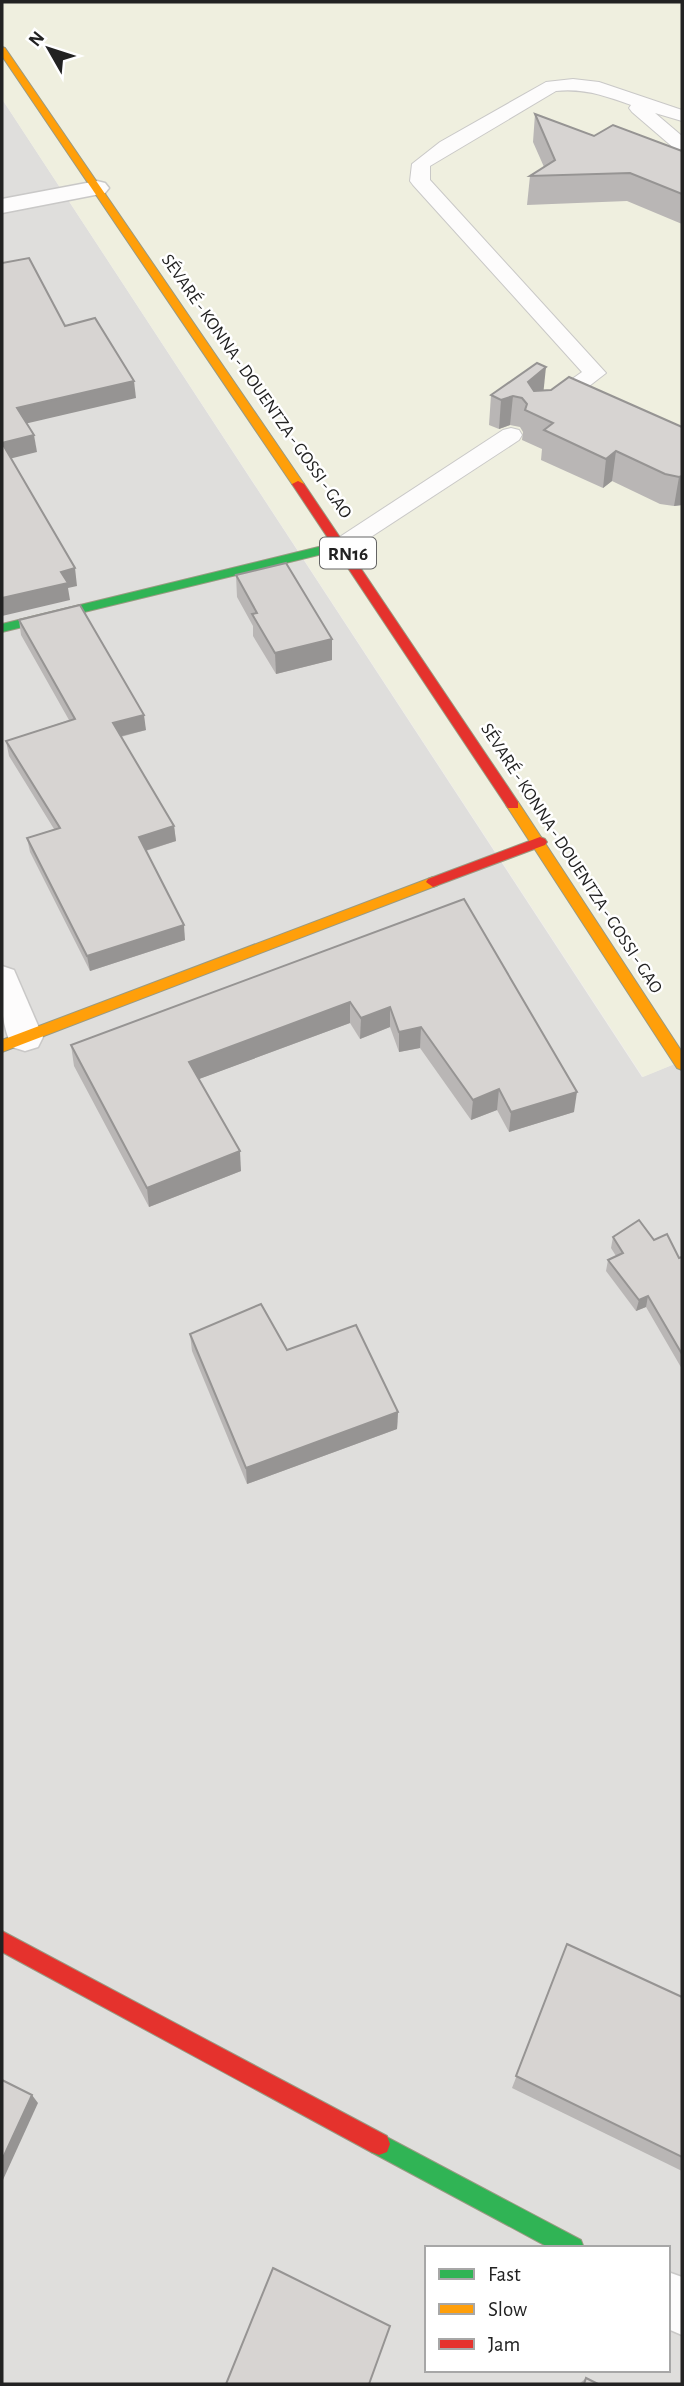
<svg xmlns="http://www.w3.org/2000/svg" width="684" height="2386" viewBox="0 0 684 2386" font-family="'Alegreya Sans',sans-serif">
<style>
.residential{fill:#dfdedc;fill-rule:evenodd}
.farmland{fill:#efefdf}
.lines{fill:none;stroke-linecap:round;stroke-linejoin:round}
.lane-casing{stroke:#c9c8c7;stroke-width:2}
.street-casing{stroke:#c9c8c7;stroke-width:3}
.fast-casing{stroke:#999a82;stroke-width:2}
.slow-casing{stroke:#999a82;stroke-width:2}
.jam-casing{stroke:#999a82;stroke-width:2}
.lane{fill:#fdfcfc;fill-rule:evenodd}
.street{fill:#fdfcfc;fill-rule:evenodd}
.fast{fill:#30b455;fill-rule:evenodd}
.slow{fill:#ff9f0a;fill-rule:evenodd}
.jam{fill:#e5322d;fill-rule:evenodd}
.wall{fill:#b9b6b5}
.shaded-wall{fill:#969493}
.building{fill:#d7d4d2;stroke:#969493;stroke-width:2}
.labels{text-anchor:middle;stroke-width:5;stroke-linejoin:round;paint-order:stroke}
.far-street-label{font-size:18px;fill:#222;stroke:#fff}
.shield{fill:#fff;stroke:#646464;stroke-width:2}
.shield-label{font-size:19px;font-weight:bold;fill:#222}
</style>
<rect width="100%" height="100%" fill="#f0eeeb"/>
<path class="residential" d="M2 99 642 1077 682 1061V2384H2ZM427 2248H668V2370H427Z"/>
<polygon class="farmland" points="2,2 682,2 682,1061 643,1077 2,99"/>
<g class="lines">
<defs>
<g id="lane">
<path d="M573 79 599 82 682 110V121L655 113 682 136V151L675 149 632 112 629 108 631 105C605 96 584 88 556 91L430 166V180L606 373 557 411H541L538 406 541 401 582 372 413 185 410 181 412 164 440 142 546 82Z"/>
<polygon points="511,428 519,430 522,435 519,440 351,550 335,550 331,545 335,540 503,430"/>
</g>
<g id="street">
<polygon points="97,181 105,183 109,188 105,193 2,213 2,199"/>
<path d="M2 966 14 970 43 1037 38 1047 25 1051 12 1047C0 1022 1 994 2 966Z"/>
<polygon points="668,2272 682,2277 682,2335 668,2329"/>
</g>
<g id="fast">
<polygon points="343,541 347,542 347,548 2,632 2,624"/>
<polygon points="379,2133 581,2240 584,2248 550,2248 371,2152 368,2144 371,2136"/>
</g>
<g id="slow">
<polygon points="2,47 5,48 304,484 302,486 292,484 2,56"/>
<polygon points="513,800 518,802 682,1052 682,1070 677,1068 508,808 506,805"/>
<polygon points="433,877 438,879 440,882 438,885 2,1052 2,1040"/>
</g>
<g id="jam">
<polygon points="298,481 304,484 518,802 518,808 508,808 292,484"/>
<polygon points="540,837 545,839 547,842 545,845 438,885 433,887 426,882 428,879"/>
<polygon points="2,1931 387,2136 390,2144 387,2152 379,2155 371,2152 2,1952"/>
</g>
</defs>
<use href="#lane" class="lane-casing"/>
<use href="#street" class="street-casing"/>
<use href="#fast" class="fast-casing"/>
<use href="#slow" class="slow-casing"/>
<use href="#jam" class="jam-casing"/>
<use href="#lane" class="lane"/>
<use href="#street" class="street"/>
<use href="#fast" class="fast"/>
<use href="#slow" class="slow"/>
<use href="#jam" class="jam"/>
</g>
<g class="wall">
<polygon points="535,114 594,136 682,151 682,224 627,201 527,205 530,176 544,167 533,142"/>
<polygon points="543,391 682,427 682,505 674,506 660,504 612,481 603,488 541,460 542,449 522,440 523,432 520,427 510,425 499,429 489,425 491,395"/>
<polygon points="236,575 332,660 276,674 253,636 253,626 237,597"/>
<polygon points="19,620 146,730 121,737 174,826 176,841 146,851 185,940 90,971 30,852 27,838 54,829 9,756 6,741 69,720 21,635"/>
<polygon points="464,899 574,1112 509,1132 497,1110 471,1120 420,1048 399,1052 390,1027 360,1039 350,1023 199,1079 241,1171 149,1207 74,1066 71,1045"/>
<polygon points="613,1237 654,1240 679,1258 682,1257 682,1369 646,1307 636,1311 606,1271 608,1260 616,1256 611,1248"/>
<polygon points="190,1334 287,1350 398,1412 397,1429 247,1484 192,1351"/>
<polygon points="567,1944 682,1997 682,2171 512,2088"/>
<polygon points="586,2378 598,2384 579,2384"/>
</g>
<g class="shaded-wall">
<polygon points="546,367 543,396 526,411 528,382"/>
<polygon points="134,381 136,398 20,425 17,408"/>
<polygon points="513,396 510,425 499,429 501,400"/>
<polygon points="34,435 37,452 5,460 2,443"/>
<polygon points="616,451 612,481 603,488 606,459"/>
<polygon points="682,476 682,505 674,506 679,477"/>
<polygon points="75,568 77,586 68,588 70,600 2,616 2,598 61,572"/>
<polygon points="332,639 332,660 276,674 275,653"/>
<polygon points="144,715 146,730 114,738 113,723"/>
<polygon points="174,826 176,841 141,852 139,837"/>
<polygon points="184,925 185,940 90,971 87,956"/>
<polygon points="350,1002 350,1023 191,1082 189,1062"/>
<polygon points="390,1007 390,1027 360,1039 361,1018"/>
<polygon points="421,1027 420,1048 399,1052 399,1032"/>
<polygon points="499,1089 497,1110 471,1120 473,1100"/>
<polygon points="577,1092 574,1112 509,1132 511,1112"/>
<polygon points="240,1151 241,1171 149,1207 147,1188"/>
<polygon points="648,1296 646,1307 636,1311 639,1300"/>
<polygon points="398,1412 397,1429 247,1484 246,1468"/>
<polygon points="32,2095 38,2103 2,2182 2,2160"/>
</g>
<g class="building">
<polygon points="535,114 594,136 613,125 682,151 682,194 630,173 530,176 555,160"/>
<polygon points="29,258 65,326 95,318 134,381 17,408 34,435 2,443 75,568 61,572 68,583 2,598 2,263"/>
<polygon points="537,363 546,367 528,382 534,391 551,390 569,377 682,427 682,476 679,477 665,474 616,451 606,459 544,430 553,423 525,410 527,404 522,398 513,396 501,400 491,395"/>
<polygon points="286,563 332,639 275,653 252,614 257,613 236,575"/>
<polygon points="80,605 144,715 113,723 174,826 139,837 184,925 87,956 27,838 60,828 6,741 75,719 19,620"/>
<polygon points="464,899 577,1092 511,1112 499,1089 473,1100 421,1027 399,1032 390,1007 361,1018 350,1002 189,1062 240,1151 147,1188 71,1045"/>
<polygon points="639,1220 654,1240 667,1234 679,1258 682,1257 682,1354 648,1296 639,1300 608,1260 623,1253 613,1237"/>
<polygon points="261,1304 287,1350 356,1325 398,1412 246,1468 190,1334"/>
<polygon points="567,1944 682,1997 682,2157 516,2076"/>
<polygon points="2,2080 32,2095 2,2160"/>
<polygon points="273,2268 390,2326 369,2384 226,2384"/>
<polygon points="586,2378 598,2384 584,2384"/>
</g>
<g class="labels">
<g class="far-street-label">
<text transform="translate(257 386) rotate(55)" y="6">SÉVARÉ - KONNA - DOUENTZA - GOSSI - GAO</text>
<text transform="translate(572 858) rotate(57)" y="6">SÉVARÉ - KONNA - DOUENTZA - GOSSI - GAO</text>
</g>
<rect class="shield" x="320" y="537.5" width="56" height="31" rx="5"/>
<g class="shield-label">
<text x="348" y="560">RN16</text>
</g>
</g>
<rect width="684" height="2386" fill="none" stroke="#222222" stroke-width="7"/>
<rect x="425" y="2246" width="245" height="126" fill="#ffffff" stroke="#a7a7a7" stroke-width="2"/>
<rect x="439" y="2269" width="35" height="10" fill="#30b455" stroke="#a7a7a7" stroke-width="2"/>
<text x="488" y="2281" font-size="21" fill="#222222">Fast</text>
<rect x="439" y="2304" width="35" height="10" fill="#ff9f0a" stroke="#a7a7a7" stroke-width="2"/>
<text x="488" y="2316" font-size="21" fill="#222222">Slow</text>
<rect x="439" y="2339" width="35" height="10" fill="#e5322d" stroke="#a7a7a7" stroke-width="2"/>
<text x="488" y="2351" font-size="21" fill="#222222">Jam</text>
<g transform="translate(49 49) rotate(309)" stroke="#ffffff" stroke-width="5" paint-order="stroke">
<path d="M0-5L12 26L0 18L-12 26Z" fill="#222222"/>
<text y="-10" font-size="19" font-weight="bold" text-anchor="middle" fill="#222222">N</text>
</g>
</svg>
